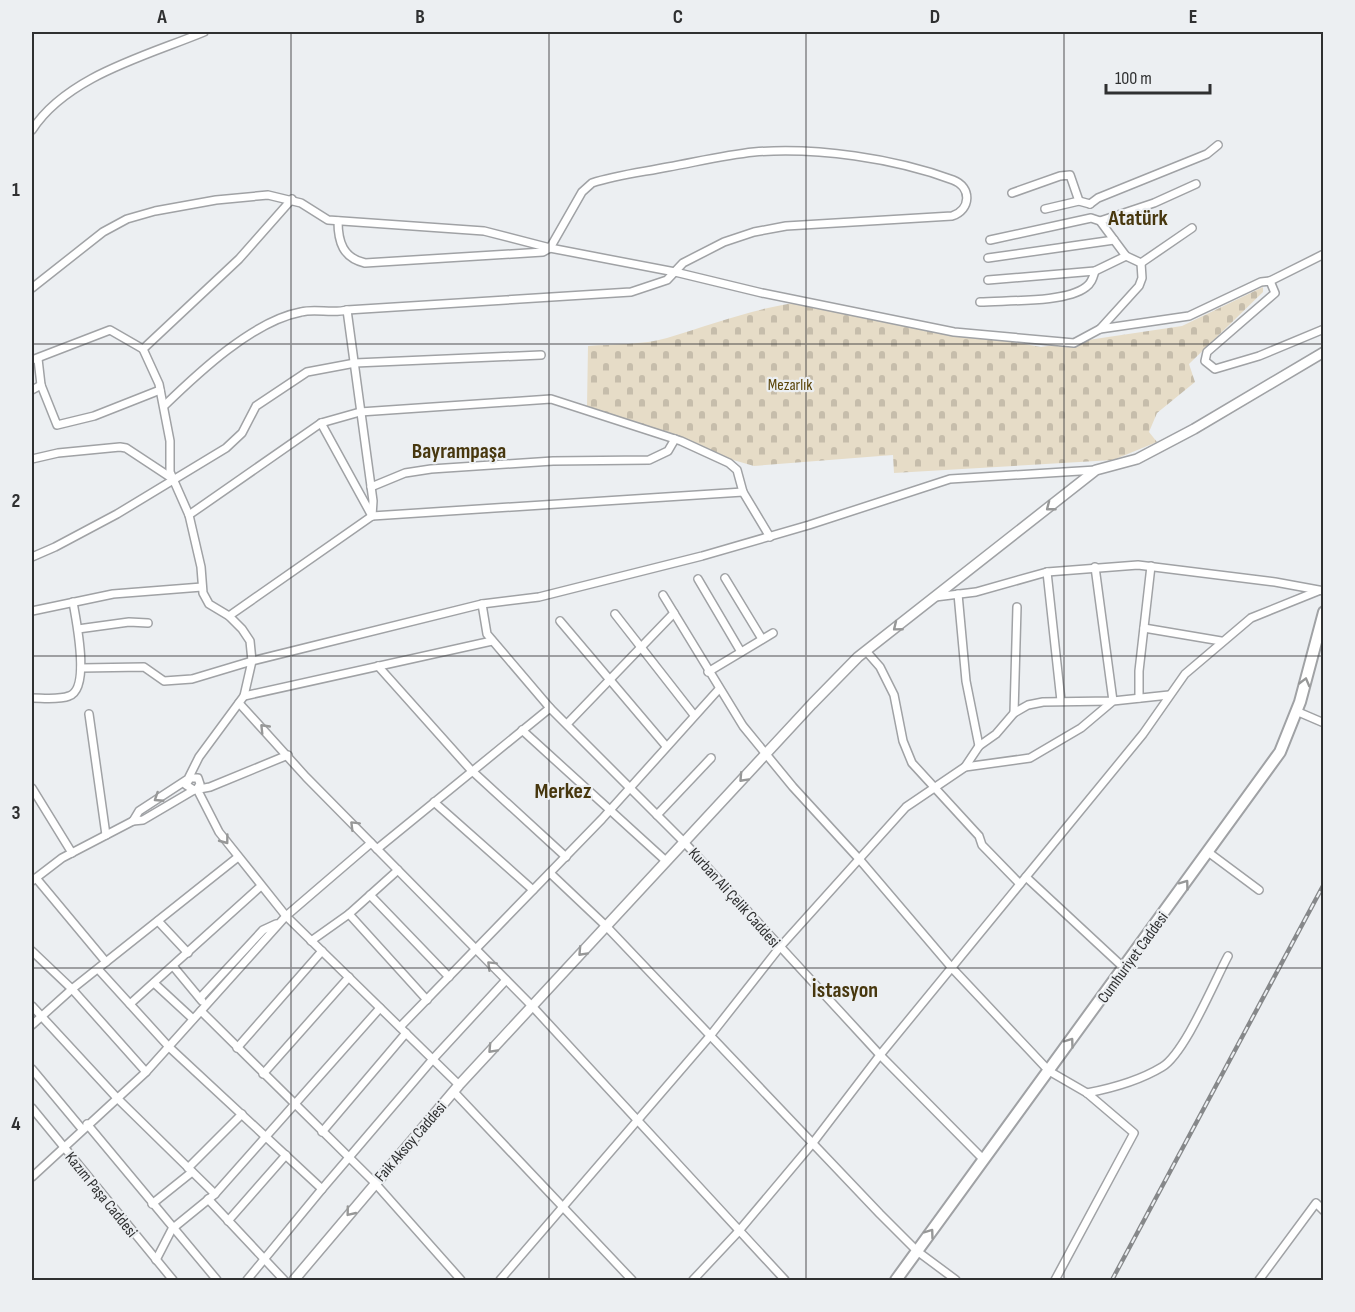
<svg xmlns="http://www.w3.org/2000/svg" width="1355" height="1312" viewBox="0 0 1355 1312" font-family="'Sofia Sans Condensed',sans-serif">
<style>
.cemetery{fill:url(#cemetery-stones)}
.lines{fill:none;stroke-linecap:round;stroke-linejoin:round}
.street-casing{stroke:#a0a2a5;stroke-width:10}
.secondary-casing{stroke:#a0a2a5;stroke-width:12}
.primary-casing{stroke:#a0a2a5;stroke-width:14}
.street{stroke:#fff;stroke-width:7}
.secondary{stroke:#fff;stroke-width:9}
.primary{stroke:#fff;stroke-width:10}
.rail-casing{stroke:#86888a;stroke-width:4.5}
.rail{stroke:#eceff2;stroke-width:2;stroke-dasharray:7;stroke-linecap:butt}
.oneway{stroke:#979898}
.grid{fill:none;stroke:#2f3031;stroke-width:1.5;stroke-opacity:0.55}
.labels{text-anchor:middle;stroke-width:4.5;stroke-linejoin:round;paint-order:stroke}
.park-label{font-size:16px;fill:#594308;stroke:#eceff2}
.street-label{font-size:16px;fill:#2f3031;stroke:#eceff2}
.district-label{font-size:22px;font-weight:bold;fill:#47370e;stroke:#eceff2}
.neatline{fill:none;stroke:#2f3031;stroke-width:2}
.grid-label{font-size:20px;text-anchor:middle;font-weight:bold;fill:#2f3031}
</style>
<defs>
<pattern id="cemetery-stones" width="16" height="16" patternUnits="userSpaceOnUse" patternTransform="scale(1.5)"><rect width="16" height="16" fill="#e6dcc7"/><path d="M2 7V4a2 2 0 0 1 4 0v3zM10 15v-3a2 2 0 0 1 4 0v3z" fill="#c6bdab"/></pattern>
</defs>
<rect width="100%" height="100%" fill="#eceff2"/>
<path class="cemetery" d="M1263 287V292L1189 364 1195 382 1157 413 1149 432 1157 442 1113 460 894 473 893 455 754 466 716 455 676 437 587 406 588 346C613 344 643 345 667 338 709 325 750 310 793 303L1041 347 1182 326Z"/>
<g class="lines">
<defs>
<g id="street">
<path d="M32 130C67 76 146 56 204 32"/>
<polyline points="1012,193 1060,176 1070,175 1079,201"/>
<polyline points="1090,204 1098,198 1207,154 1218,145"/>
<polyline points="1045,209 1079,201 1090,204"/>
<polyline points="1100,221 1154,203 1196,184"/>
<polyline points="990,240 1091,218 1100,221 1126,256 1141,263"/>
<polyline points="988,258 1114,240"/>
<polyline points="1141,263 1192,228"/>
<polyline points="988,280 1095,271 1126,256"/>
<polyline points="1270,281 1324,254"/>
<polyline points="32,288 103,232 127,219 155,211 216,200 268,195 301,203 328,220 484,231 550,248 675,272 762,293 954,332 1074,343 1100,329 1189,316 1261,282 1270,281 1275,293 1207,352 1205,361 1215,369 1259,356 1324,329"/>
<path d="M980 302C1006 300 1066 303 1086 287 1092 283 1093 277 1095 271"/>
<polyline points="347,310 373,501 372,516"/>
<polyline points="1100,329 1139,286 1142,278 1141,263"/>
<polyline points="143,349 239,259 292,199"/>
<polyline points="38,359 41,385 57,425 94,416 160,390"/>
<polyline points="32,360 110,330 143,349 159,384 170,441 170,472 189,515 201,567 203,593 209,604 229,616 242,629 250,641 252,661 482,604 539,597 702,556 809,525 950,479 1096,470"/>
<polyline points="32,390 41,385"/>
<path d="M164 406C198 373 253 321 301 312 316 308 331 314 347 310L631 292 667 280 683 263 724 242 754 232 786 226 952 216C971 210 972 187 953 180 894 158 816 147 754 152 725 155 696 162 668 167 643 172 616 175 592 183L582 192 550 248 543 252 365 263C343 258 338 242 338 221"/>
<polyline points="321,423 372,516"/>
<polyline points="32,459 58,453 120,447 126,448 173,479"/>
<polyline points="371,487 405,473 431,469 553,461 649,460 668,451 675,439"/>
<polyline points="189,515 321,423 360,412 551,399 681,441 729,463 737,470 743,492 770,537"/>
<polyline points="32,557 55,547 117,514 226,448 242,433 256,406 307,372 355,363 541,355"/>
<polyline points="1047,572 1061,701"/>
<polyline points="725,578 762,639"/>
<polyline points="698,579 741,652"/>
<polyline points="958,594 966,681 979,746"/>
<polyline points="663,595 743,726 793,787 860,860 952,968 1049,1071 1087,1093 1134,1133 1055,1280"/>
<polyline points="935,597 976,592 1047,572 1138,565 1275,582 1324,591"/>
<polyline points="482,604 487,634 550,708 684,842 880,1055 984,1160"/>
<polyline points="32,611 113,594 202,587"/>
<polyline points="615,614 694,715"/>
<polyline points="229,616 372,516 743,492"/>
<polyline points="560,621 666,746"/>
<polyline points="1144,628 1221,641"/>
<polyline points="78,629 129,622 148,623"/>
<polyline points="866,651 880,667 894,695 903,741 912,763 979,836 982,845 1020,884"/>
<polyline points="378,666 470,769 566,857"/>
<polyline points="708,672 773,633"/>
<polyline points="244,696 492,641"/>
<path d="M32 698C43 698 59 700 69 696 91 689 76 620 73 602"/>
<polyline points="1139,698 1139,671 1151,566"/>
<polyline points="239,703 306,777 532,1006 785,1280"/>
<polyline points="1296,711 1324,723"/>
<polyline points="1014,713 1017,607"/>
<polyline points="89,714 106,835"/>
<polyline points="567,724 674,613"/>
<polyline points="522,730 666,861"/>
<polyline points="288,755 210,787 194,790 186,785 190,778 198,778 200,784 197,789 219,832 286,916 459,1085"/>
<polyline points="965,767 979,746 996,734 1014,713 1028,705 1043,702 1113,701 1095,567"/>
<polyline points="32,788 72,853"/>
<polyline points="434,802 533,890"/>
<polyline points="657,815 711,758"/>
<polyline points="133,821 143,820 194,790"/>
<polyline points="377,849 550,708"/>
<polyline points="1208,852 1259,890"/>
<polyline points="550,873 606,926 880,1214 917,1251 956,1280"/>
<polyline points="1026,877 1124,968"/>
<polyline points="36,878 106,962"/>
<polyline points="32,881 62,858 133,821 139,811 188,779 199,757 244,696 252,661 192,679 164,681 144,667 81,668"/>
<polyline points="370,895 449,977"/>
<polyline points="349,914 427,1000"/>
<polyline points="158,921 188,953"/>
<polyline points="311,941 349,914 398,870"/>
<polyline points="32,951 72,989 146,1072"/>
<polyline points="173,966 202,1001"/>
<polyline points="98,969 169,1047 322,1189 433,1059 506,980"/>
<polyline points="154,983 193,1019"/>
<polyline points="200,998 263,930 276,924"/>
<polyline points="130,1004 261,886"/>
<polyline points="32,1006 117,1098 215,1194"/>
<polyline points="201,1011 374,1182 461,1280"/>
<polyline points="32,1025 72,989 238,857"/>
<polyline points="400,1027 602,819 719,689"/>
<polyline points="237,1048 322,951"/>
<polyline points="32,1069 82,1129"/>
<polyline points="263,1074 349,977"/>
<polyline points="454,1092 632,1280"/>
<path d="M1087 1093C1113 1088 1139 1081 1162 1067 1185 1053 1214 982 1228 956"/>
<polyline points="32,1108 173,1280"/>
<polyline points="87,1124 217,1280"/>
<polyline points="322,1132 406,1033"/>
<polyline points="188,1168 242,1114"/>
<polyline points="32,1177 146,1072 286,916 371,843"/>
<polyline points="208,1199 284,1280"/>
<polyline points="152,1204 192,1172"/>
<polyline points="228,1221 286,1155"/>
<polyline points="156,1260 172,1229 215,1194 380,1008"/>
<polyline points="247,1280 322,1189"/>
<polyline points="500,1280 710,1036 780,947 906,807 965,767 1030,758 1081,728 1113,701 1169,695"/>
<polyline points="693,1280 738,1232 812,1144 880,1055 1143,734 1185,674 1251,618 1318,591"/>
<polyline points="1259,1280 1316,1203 1324,1211"/>
</g>
<polyline id="secondary" points="294,1280 459,1085 812,704 858,657 1096,470 1137,459 1194,429 1324,352"/>
<polyline id="primary" points="896,1280 1280,752 1300,702 1324,612"/>
</defs>
<use href="#street" class="street-casing"/>
<use href="#secondary" class="secondary-casing"/>
<use href="#primary" class="primary-casing"/>
<use href="#street" class="street"/>
<use href="#secondary" class="secondary"/>
<use href="#primary" class="primary"/>
<defs>
<polyline id="rail" points="1112,1280 1324,884"/>
</defs>
<use href="#rail" class="rail-casing"/>
<use href="#rail" class="rail"/>
</g>
<defs><path id="oneway-chevron" d="M-2-3.5L2.5 0L-2 3.5" fill="none" stroke-width="1.6" stroke-linecap="round" stroke-linejoin="round" transform="scale(1.5)"/></defs>
<g class="oneway">
<use href="#oneway-chevron" transform="translate(1050 507) rotate(142)"/>
<use href="#oneway-chevron" transform="translate(897 627) rotate(141)"/>
<use href="#oneway-chevron" transform="translate(1305 682) rotate(-75)"/>
<use href="#oneway-chevron" transform="translate(264 728) rotate(-134)"/>
<use href="#oneway-chevron" transform="translate(743 778) rotate(133)"/>
<use href="#oneway-chevron" transform="translate(158 798) rotate(147)"/>
<use href="#oneway-chevron" transform="translate(354 825) rotate(-135)"/>
<use href="#oneway-chevron" transform="translate(225 840) rotate(53)"/>
<use href="#oneway-chevron" transform="translate(1185 884) rotate(-54)"/>
<use href="#oneway-chevron" transform="translate(582 952) rotate(133)"/>
<use href="#oneway-chevron" transform="translate(491 965) rotate(-135)"/>
<use href="#oneway-chevron" transform="translate(1070 1042) rotate(-54)"/>
<use href="#oneway-chevron" transform="translate(492 1049) rotate(133)"/>
<use href="#oneway-chevron" transform="translate(350 1212) rotate(129)"/>
<use href="#oneway-chevron" transform="translate(930 1233) rotate(-54)"/>
</g>
<path class="grid" d="M291 32V1280M549 32V1280M806 32V1280M1064 32V1280M32 344H1324M32 656H1324M32 968H1324"/>
<g class="labels">
<g class="park-label">
<text x="790" y="390">Mezarlık</text>
</g>
<g class="street-label">
<text transform="translate(735 897) rotate(48)" y="6">Kurban Ali Çelik Caddesi</text>
<text transform="translate(1132 957) rotate(-54)" y="6">Cumhuriyet Caddesi</text>
<text transform="translate(410 1141) rotate(-49)" y="6">Faik Aksoy Caddesi</text>
<text transform="translate(102 1194) rotate(51)" y="6">Kazım Paşa Caddesi</text>
</g>
<g class="district-label">
<text x="1138" y="225">Atatürk</text>
<text x="459" y="458">Bayrampaşa</text>
<text x="563" y="798">Merkez</text>
<text x="845" y="997">İstasyon</text>
</g>
</g>
<rect width="1355" height="1312" fill="none" stroke="#eceff2" stroke-width="66"/>
<path d="M1106 84v9h104v-9" fill="none" stroke="#2f3031" stroke-width="3"/>
<text x="1115" y="84" font-size="18" fill="#2f3031" stroke="#eceff2" stroke-width="4.5" paint-order="stroke">100 m</text>
<rect x="33" y="33" width="1289" height="1246" class="neatline"/>
<g class="grid-label">
<text x="162" y="23">A</text>
<text x="420" y="23">B</text>
<text x="678" y="23">C</text>
<text x="935" y="23">D</text>
<text x="1193" y="23">E</text>
<text x="16" y="196">1</text>
<text x="16" y="507">2</text>
<text x="16" y="819">3</text>
<text x="16" y="1130">4</text>
</g>
</svg>
